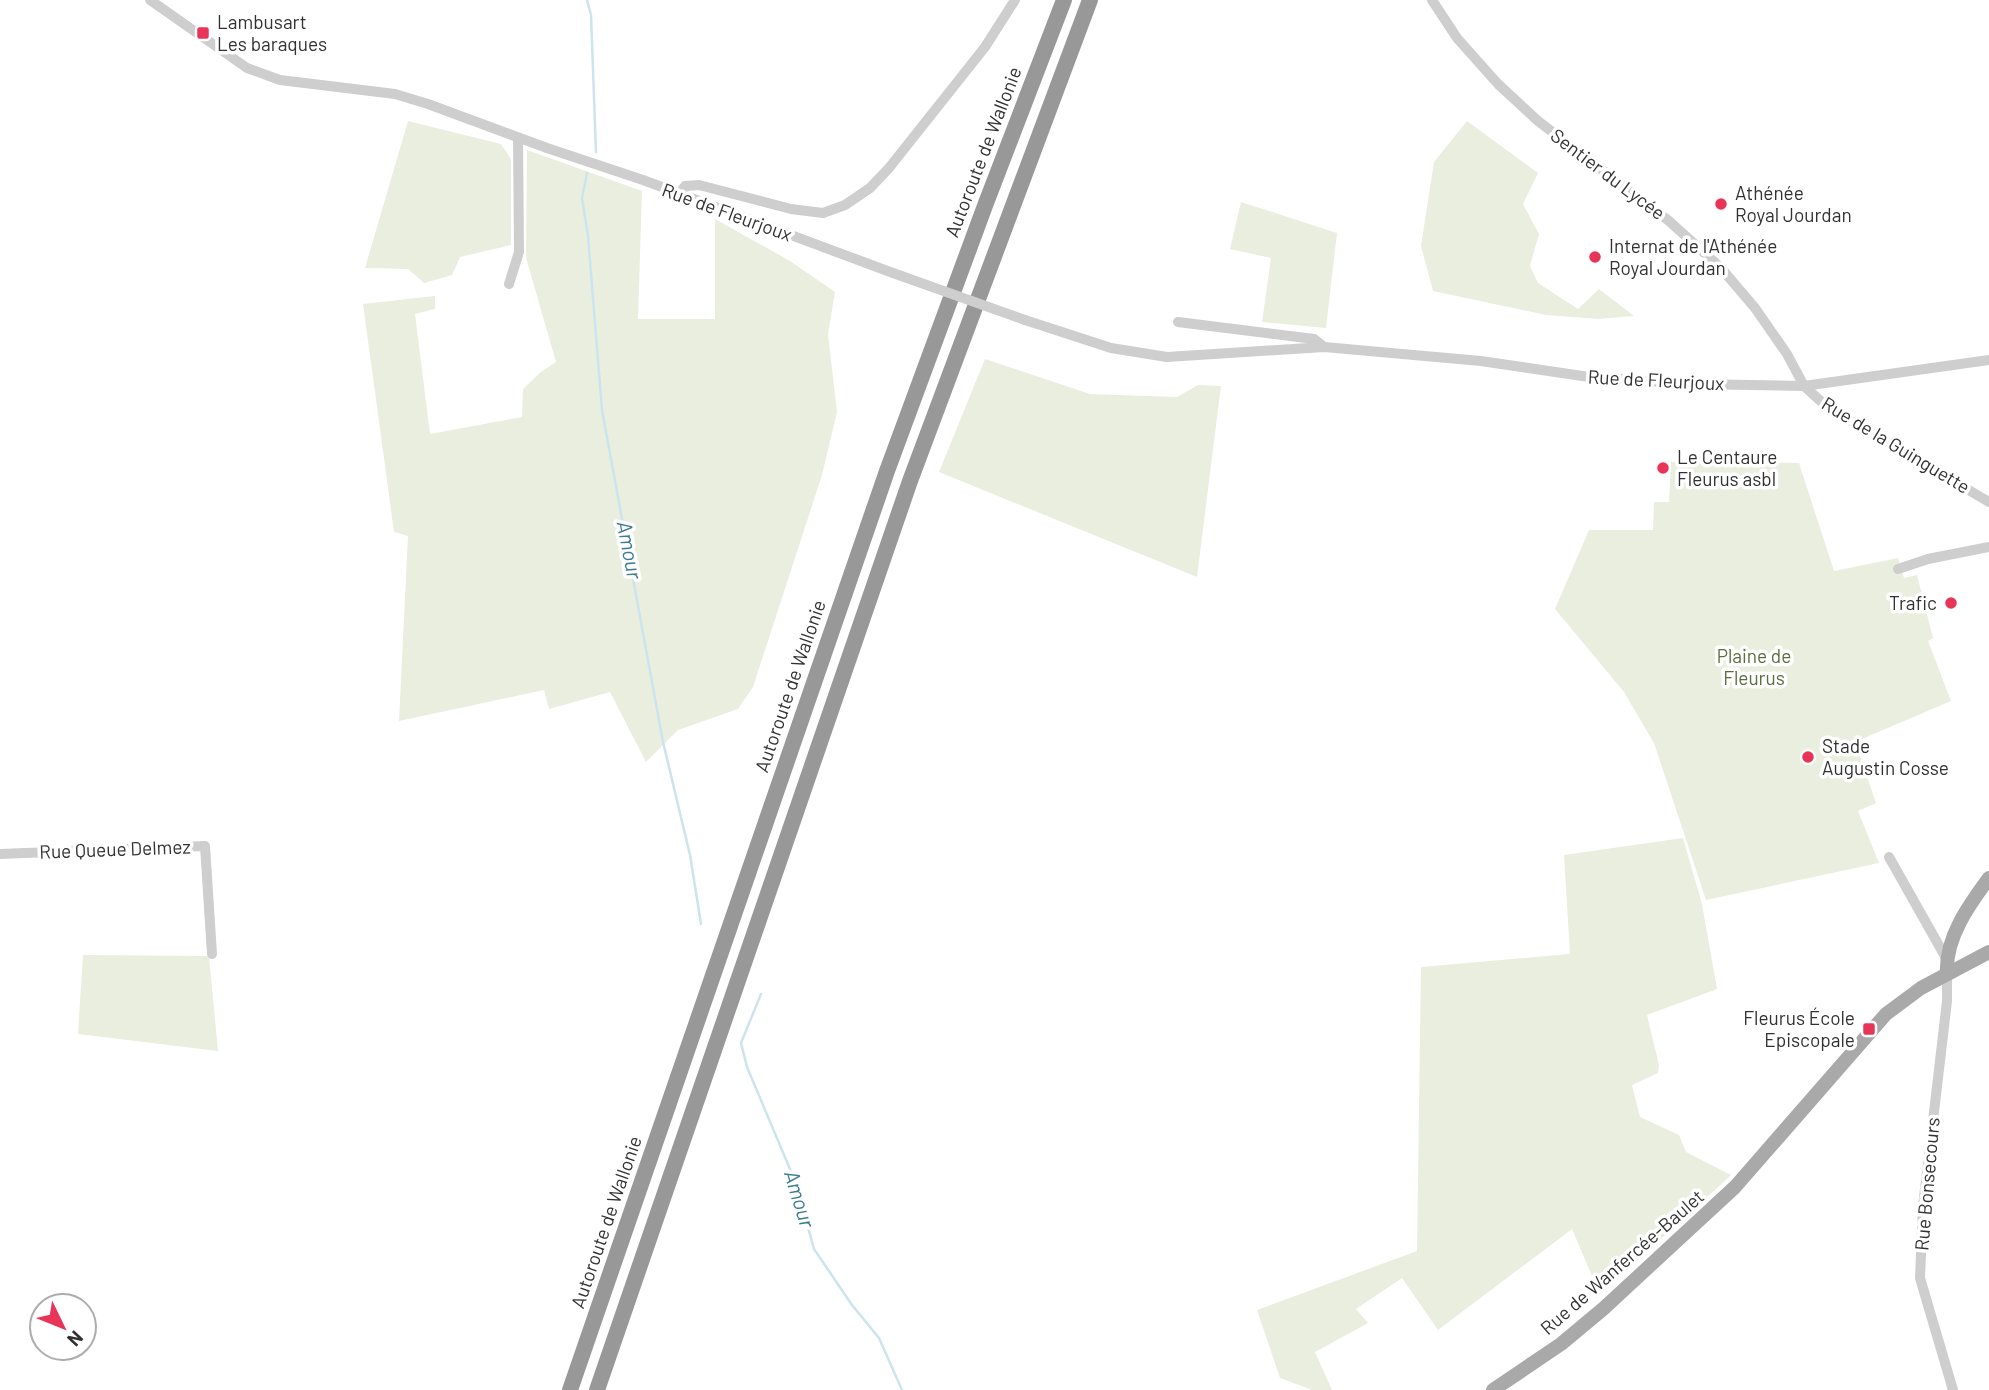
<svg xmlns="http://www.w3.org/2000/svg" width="1989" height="1390" viewBox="0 0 1989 1390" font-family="Barlow,sans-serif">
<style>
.green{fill:#e9eedf}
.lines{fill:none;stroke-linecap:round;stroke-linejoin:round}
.stream{stroke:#cce4ed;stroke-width:2.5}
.minor{stroke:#cecece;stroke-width:10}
.major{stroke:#a9a9a9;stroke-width:14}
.highway{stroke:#989898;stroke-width:16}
.minor-bridge{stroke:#cecece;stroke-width:10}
.poi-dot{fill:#e73457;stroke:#fff;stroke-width:2.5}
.labels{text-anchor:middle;stroke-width:7;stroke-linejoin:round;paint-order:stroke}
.poi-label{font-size:19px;fill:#313131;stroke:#fff;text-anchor:start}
.street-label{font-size:19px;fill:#313131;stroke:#fff}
.park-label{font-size:19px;fill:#5a6d3d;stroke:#fff}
.water-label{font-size:21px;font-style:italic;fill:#3d7d94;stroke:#fff}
</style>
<rect width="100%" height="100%" fill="#fff"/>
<g class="green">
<polygon points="408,121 501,144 511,159 511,245 460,257 452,275 424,283 408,269 365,268"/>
<polygon points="1467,121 1538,173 1523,204 1539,234 1530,266 1538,283 1578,309 1599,289 1634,316 1598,319 1546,315 1433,291 1421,246 1434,162"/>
<polygon points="527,150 642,191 638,319 715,319 715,219 790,261 835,292 828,334 837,412 822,475 753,687 738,709 678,730 646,762 610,692 549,709 544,690 399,721 408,536 394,532 363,304 435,296 435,309 415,314 430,434 522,417 523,389 541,372 556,362 526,258"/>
<polygon points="1241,202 1337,233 1326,328 1262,322 1271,258 1230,249"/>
<polygon points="985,359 1090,394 1177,397 1198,385 1221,386 1197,577 939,472"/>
<polygon points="1671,462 1799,463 1834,571 1898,558 1904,578 1917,575 1933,638 1928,641 1951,701 1855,742 1876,803 1858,811 1879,863 1706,900 1654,743 1624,692 1555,609 1589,530 1653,530 1654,502 1669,502"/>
<polygon points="1683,838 1702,904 1717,989 1647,1015 1659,1065 1658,1073 1632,1085 1640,1117 1679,1135 1686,1152 1731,1175 1600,1295 1572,1229 1438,1330 1402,1278 1356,1309 1368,1323 1315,1352 1332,1390 1312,1390 1280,1378 1257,1310 1417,1251 1421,967 1570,954 1564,855"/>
<polygon points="83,955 209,956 218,1051 78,1034"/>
</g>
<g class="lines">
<g class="stream">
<polyline points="587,0 591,15 596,152"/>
<polyline points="587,173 582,198 588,236 602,410 663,742 690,855 701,924"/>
<polyline points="761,994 741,1043 747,1067 795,1181 814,1249 852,1305 879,1338 902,1390"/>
</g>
<g class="minor">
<polyline points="150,0 247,68 280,80 395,94 428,104 547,148 643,180 893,273"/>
<polyline points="1432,0 1457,38 1498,84 1538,121 1669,221 1721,268 1755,308 1787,354 1804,386 1826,406 1989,502"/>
<polyline points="679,194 685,186 699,185 791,209 823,213 845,205 870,188 889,168 985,47 1015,0"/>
<polyline points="509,284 519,252 518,138"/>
<polyline points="1025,320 1111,348 1167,357 1324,347 1481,361 1589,377 1692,384 1804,386 1989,360"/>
<polyline points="1178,322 1314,339 1324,347"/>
<polyline points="1898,569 1928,559 1989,547"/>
<polyline points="0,854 205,846 212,954"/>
<polyline points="1889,857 1946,958"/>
<polyline points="1947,973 1947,1001 1923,1206 1920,1278 1953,1390"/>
</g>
<g class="major">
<path d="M1947 973C1945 938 1969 905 1989 878"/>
<polyline points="1493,1390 1561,1344 1603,1309 1735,1187 1886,1014 1921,988 1989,952"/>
</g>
<g class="highway">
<polyline points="570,1390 887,471 986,203 1064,0"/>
<polyline points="597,1390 910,481 1090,0"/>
</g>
<polyline class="minor-bridge" points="893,273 1025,320"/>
</g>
<g class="poi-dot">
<rect x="196" y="26" width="14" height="14" rx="3.5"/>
<circle cx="1721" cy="204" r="7"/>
<circle cx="1595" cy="257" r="7"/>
<circle cx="1663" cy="468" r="7"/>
<circle cx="1951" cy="603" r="7"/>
<circle cx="1808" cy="757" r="7"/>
<rect x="1862" y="1022" width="14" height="14" rx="3.5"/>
</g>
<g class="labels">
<g class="poi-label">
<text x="217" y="29">Lambusart<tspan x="217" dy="22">Les baraques</tspan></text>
<text x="1735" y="200">Athénée<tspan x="1735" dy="22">Royal Jourdan</tspan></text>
<text x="1609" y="253">Internat de l'Athénée<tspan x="1609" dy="22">Royal Jourdan</tspan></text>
<text x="1677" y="464">Le Centaure<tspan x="1677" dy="22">Fleurus asbl</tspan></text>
<text x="1937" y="610" text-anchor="end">Trafic</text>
<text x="1822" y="753">Stade<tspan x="1822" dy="22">Augustin Cosse</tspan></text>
<text x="1855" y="1025" text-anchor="end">Fleurus École<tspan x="1855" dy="22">Episcopale</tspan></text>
</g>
<g class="street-label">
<text transform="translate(983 152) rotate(-69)" y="7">Autoroute de Wallonie</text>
<text transform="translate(1608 174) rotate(37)" y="7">Sentier du Lycée</text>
<text transform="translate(727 212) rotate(20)" y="7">Rue de Fleurjoux</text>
<text transform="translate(1656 380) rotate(3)" y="7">Rue de Fleurjoux</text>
<text transform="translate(1896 445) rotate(31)" y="7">Rue de la Guinguette</text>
<text transform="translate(790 686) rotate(-71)" y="7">Autoroute de Wallonie</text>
<text transform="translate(115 849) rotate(-2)" y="7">Rue Queue Delmez</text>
<text transform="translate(1927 1184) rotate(-85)" y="7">Rue Bonsecours</text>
<text transform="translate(606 1222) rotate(-71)" y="7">Autoroute de Wallonie</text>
<text transform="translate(1622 1262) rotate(-41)" y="7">Rue de Wanfercée-Baulet</text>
</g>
<g class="park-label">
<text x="1754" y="663">Plaine de<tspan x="1754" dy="22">Fleurus</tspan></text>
</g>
<g class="water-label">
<text transform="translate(629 550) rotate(79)" y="7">Amour</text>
<text transform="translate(799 1199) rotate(73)" y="7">Amour</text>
</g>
</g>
<g transform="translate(63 1327) rotate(133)"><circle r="33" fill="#ffffff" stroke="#adadad" stroke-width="2"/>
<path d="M0-5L12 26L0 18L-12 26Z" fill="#e73457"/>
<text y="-10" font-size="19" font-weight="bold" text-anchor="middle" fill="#313131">N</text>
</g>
</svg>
